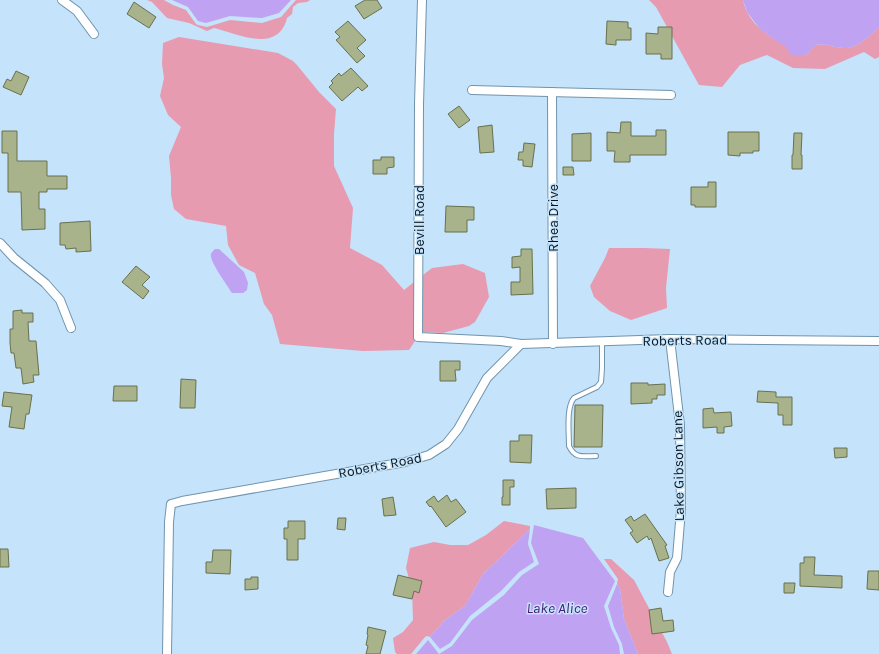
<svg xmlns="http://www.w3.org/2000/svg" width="879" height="654" viewBox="0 0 879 654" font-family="Karla,sans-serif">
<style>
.green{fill:#e69bb1}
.water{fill:#bfa2f2}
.building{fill:#a8b28b;stroke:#68714d}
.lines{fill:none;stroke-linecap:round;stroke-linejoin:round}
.lane-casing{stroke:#7094ad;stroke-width:6}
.street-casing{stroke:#7094ad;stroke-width:10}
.lane{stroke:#fff;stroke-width:4}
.street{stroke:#fff;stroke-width:8}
.labels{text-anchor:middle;stroke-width:3;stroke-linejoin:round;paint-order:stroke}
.street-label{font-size:14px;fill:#081620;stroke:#c5e3fa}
.water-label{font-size:15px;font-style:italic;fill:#471c78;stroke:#c5e3fa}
</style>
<rect width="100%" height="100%" fill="#c5e3fa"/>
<g class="green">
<path d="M147 0H164L173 5 186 10 196 24 198 25 207 27 230 20 262 23 281 17 296 0H310L307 2 298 3 293 7 292 14 287 18C278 54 238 34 214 28L207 31 189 23 167 18 152 2Z"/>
<path d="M649 0H743C744 4 745 8 747 12 759 35 784 44 805 56 807 54 814 46 816 45 821 42 840 49 848 48 860 46 870 35 879 27V57L875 59 864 52 825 69 793 68 767 55 740 65 722 87 699 85 656 7Z"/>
<polygon points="179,37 278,53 293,61 297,65 319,92 336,109 334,134 334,166 353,208 350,248 382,265 404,290 414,282 417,340 415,341 409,350 363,351 280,344 272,315 264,304 255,273 239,265 228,245 226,226 186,219 174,209 171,195 171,178 169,156 181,127 168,115 160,96 164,78 162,64 163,43"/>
<polygon points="609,248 644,248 670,249 666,288 667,308 631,320 610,311 594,297 590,286 605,258"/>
<polygon points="463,264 485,273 489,297 475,322 469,326 443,333 423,332 423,275 432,268"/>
<polygon points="504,521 530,526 530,529 483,574 465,606 445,620 430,637 427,636 425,637 411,654 397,654 395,652 393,638 403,632 413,620 412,589 406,568 410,548 434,542 450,545 468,545 486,535"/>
<polygon points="604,559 611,559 634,580 667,642 672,654 638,654 624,619 620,588 617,584 618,579"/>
</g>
<g class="water">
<polygon points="172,0 291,0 279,13 262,18 230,16 206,23 198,21 188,7"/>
<path d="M743 0H879V27C870 35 860 46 848 48 840 49 821 42 816 45 814 47 807 54 805 56L792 55 784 45 779 43 760 29 747 12Z"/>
<path d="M215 249H219L244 272 248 283 247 290 243 293H232C228 286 209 261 211 254 211 253 214 250 215 249Z"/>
<polygon points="534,525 583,538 615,581 604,606 611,628 619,645 620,654 439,654 452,646 472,620 504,595 522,575 539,564 531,543"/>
<polygon points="530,529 528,544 534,562 519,572 501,591 470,616 450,643 440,649 430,637 445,620 465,606 483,574"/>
<polygon points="617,584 620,588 624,619 638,654 624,654 622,644 614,627 608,606"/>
<polygon points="428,640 439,654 416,654"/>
</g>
<g class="building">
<polygon points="365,0 377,0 382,8 364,19 355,6"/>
<polygon points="134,2 156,17 149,28 127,14"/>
<polygon points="348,21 366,40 357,48 365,56 357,63 336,40 340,37 335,32"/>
<polygon points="607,21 628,22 628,28 631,28 631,40 616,40 616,45 606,44"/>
<polygon points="658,27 672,27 672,59 661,59 661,54 646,54 646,33 658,34"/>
<polygon points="351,68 368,86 362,91 358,87 342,101 329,87 333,83 331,81 339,73 341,76"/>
<polygon points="16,71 29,77 21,95 3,87 7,79 11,81"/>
<polygon points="459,106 470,120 459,128 448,114"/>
<polygon points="621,122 631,122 631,136 656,136 656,130 666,130 666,155 630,155 630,162 614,162 615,151 607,151 607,132 620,133"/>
<polygon points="492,125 494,152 480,153 478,127"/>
<polygon points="2,131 17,131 17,161 47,161 47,176 67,176 67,189 47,189 47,192 39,192 39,209 45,209 45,229 22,230 21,192 8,192 8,153 2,153"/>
<polygon points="728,132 759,132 759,151 753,151 753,153 740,153 740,156 728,155"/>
<polygon points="591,133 591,161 572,161 572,134"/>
<polygon points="794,133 802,133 801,155 802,155 802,169 792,169 792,155 793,155"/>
<polygon points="524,143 535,144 532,167 523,166 523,160 518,160 519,152 523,152"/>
<polygon points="381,157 394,157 394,167 387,168 387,174 373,174 373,160 381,160"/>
<polygon points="563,167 573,167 574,175 563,175"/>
<polygon points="708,182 716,182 716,207 695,207 695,205 691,205 691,187 708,187"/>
<polygon points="446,206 474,207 474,220 467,220 467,232 445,232"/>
<polygon points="90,221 91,251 76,252 76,248 66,249 65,245 60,245 60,223"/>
<polygon points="521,249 532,249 533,294 511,295 511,282 520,282 520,267 512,268 512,257 521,256"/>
<polygon points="136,266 150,277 142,285 149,291 143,299 122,282"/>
<polygon points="22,310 22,313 33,313 33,322 28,322 29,341 36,341 39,375 33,375 34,382 23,384 21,368 16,368 14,353 11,353 10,343 10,329 13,329 13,311"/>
<polygon points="440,361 460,361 460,370 455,370 456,381 440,381"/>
<polygon points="181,379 196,380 195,408 180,408"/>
<polygon points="631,383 648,383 648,385 665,384 665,395 657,395 657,399 652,399 652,403 631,404"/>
<polygon points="114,386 137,386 137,401 113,401"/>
<polygon points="758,391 776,392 776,397 792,397 792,425 783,425 783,415 778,415 778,403 757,402"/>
<polygon points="4,392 32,395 29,414 26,414 24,429 9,427 12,407 2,406"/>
<polygon points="575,405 603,405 602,447 574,447"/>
<polygon points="713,408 714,413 731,412 732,426 724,427 724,433 717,433 717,427 703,428 703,409"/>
<polygon points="519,435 532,435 531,463 510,462 510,441 519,441"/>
<polygon points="834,448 847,448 847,457 835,458"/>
<polygon points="503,480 514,480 514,487 510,487 510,505 502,505 502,497 503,497"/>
<polygon points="576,488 576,508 547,509 546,489"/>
<polygon points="447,495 451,502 456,499 466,512 446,527 431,506 430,507 426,502 434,496 438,502"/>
<polygon points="393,497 396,515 384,516 382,499"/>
<polygon points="645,514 667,545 665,546 669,558 659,561 651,538 649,540 647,536 637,543 630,533 633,531 625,520 631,516 634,521"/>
<polygon points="338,518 346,518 345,530 337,529"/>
<polygon points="288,521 305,521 305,539 298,539 298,560 287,560 287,539 284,539 284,528 288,528"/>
<polygon points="0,549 8,549 9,567 0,567"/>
<polygon points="213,550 231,550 230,574 206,573 206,562 212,562"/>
<polygon points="804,557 815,557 814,575 842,576 842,588 800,586 800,563 804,563"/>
<polygon points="868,571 879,571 879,590 867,589"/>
<polygon points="398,575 422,581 419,593 414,591 412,599 393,595"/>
<polygon points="251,577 258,577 258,589 245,590 245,579 251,579"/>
<polygon points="784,583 795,583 794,593 784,593"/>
<polygon points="661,608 663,621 673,620 674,631 652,634 649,610"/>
<polygon points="368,627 386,631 380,654 366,654 368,646 366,645 368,635 367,634"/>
</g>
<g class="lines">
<defs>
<path id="lane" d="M596 456C583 456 575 459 569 446 569 433 566 407 574 398L597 387 601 382 602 368V342"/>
<g id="street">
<polyline points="62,0 77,11 94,34"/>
<polyline points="422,0 419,104 418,337 501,341 521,344"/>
<polyline points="472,90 671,95"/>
<polyline points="552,92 553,344"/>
<polyline points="0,243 14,258 45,283 60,300 71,328"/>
<polyline points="668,592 670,572 677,558 681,510 680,425 670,339"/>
<polyline points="167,654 169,522 171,504 182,501 405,462 429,455 446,444 458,429 487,378 521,344 670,339 879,341"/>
</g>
</defs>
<use href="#lane" class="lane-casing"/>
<use href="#street" class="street-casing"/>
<use href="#lane" class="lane"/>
<use href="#street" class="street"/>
</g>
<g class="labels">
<g class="street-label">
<text transform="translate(553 218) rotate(-90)" y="5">Rhea Drive</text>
<text transform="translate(419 220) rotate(-90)" y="5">Bevill Road</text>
<text transform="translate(685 340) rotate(-1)" y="5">Roberts Road</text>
<text transform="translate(380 465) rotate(-11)" y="5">Roberts Road</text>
<text transform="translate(678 466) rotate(-91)" y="5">Lake Gibson Lane</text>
</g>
<g class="water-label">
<text x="557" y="613">Lake Alice</text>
</g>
</g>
</svg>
